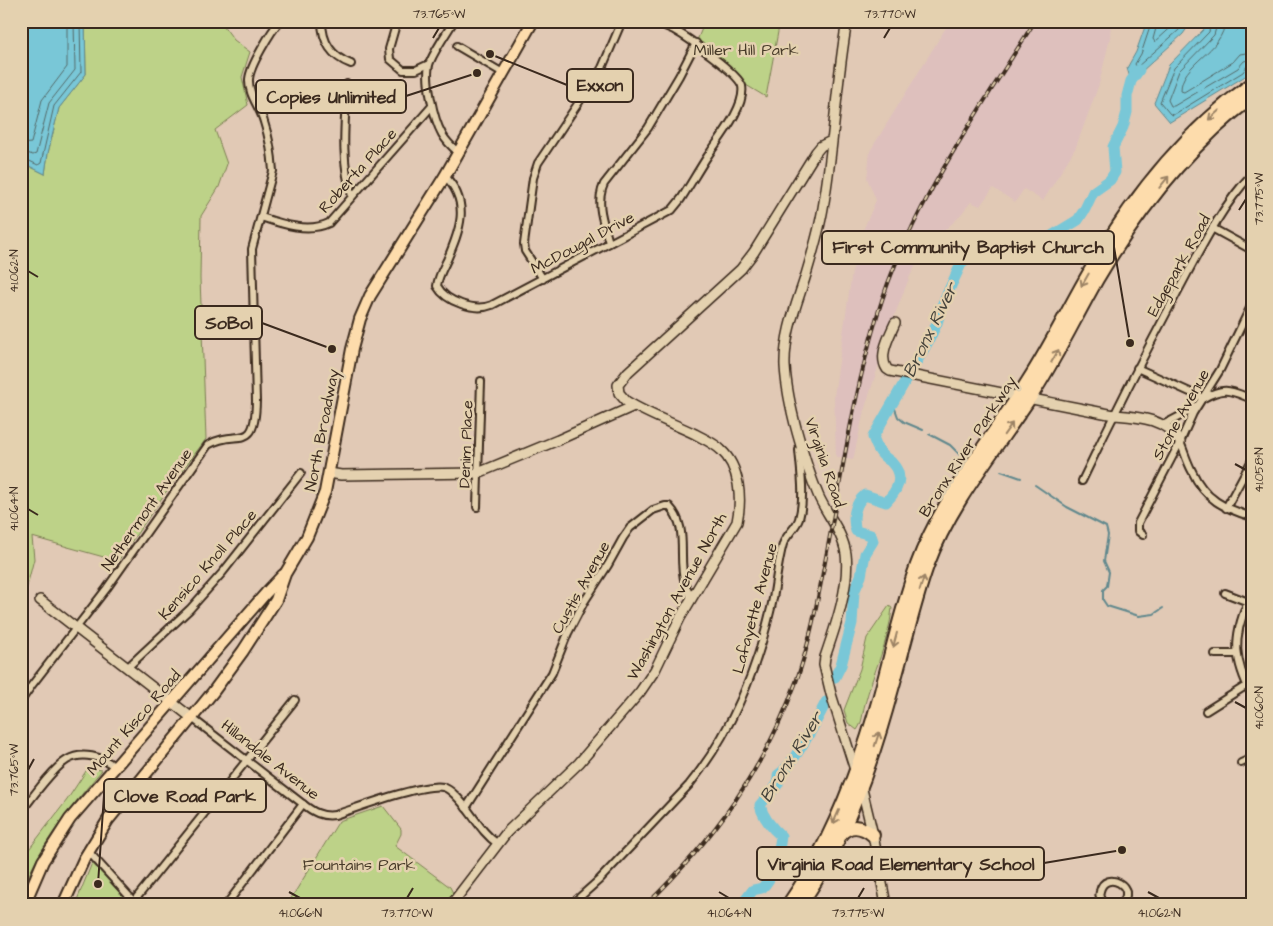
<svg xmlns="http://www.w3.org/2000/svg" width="1273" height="926" viewBox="0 0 1273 926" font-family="'Architects Daughter',sans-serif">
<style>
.built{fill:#dec0bd}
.green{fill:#bdd288;stroke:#7c7e53}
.water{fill:#79c7d7;stroke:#60888d}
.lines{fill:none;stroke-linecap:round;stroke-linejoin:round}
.shore{stroke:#546968;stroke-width:1}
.stream{stroke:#60888d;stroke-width:2}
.river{stroke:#79c7d7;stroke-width:11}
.street-casing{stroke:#3b2a1e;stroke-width:10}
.secondary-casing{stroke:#3b2a1e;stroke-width:12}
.primary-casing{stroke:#3b2a1e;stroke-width:14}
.highway-casing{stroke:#3b2a1e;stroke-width:16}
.street{stroke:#e4d1af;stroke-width:6}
.secondary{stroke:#e4d1af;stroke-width:9}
.primary{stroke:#fddcac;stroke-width:10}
.highway{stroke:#fddcac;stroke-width:12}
.rail-casing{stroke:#3b2a1e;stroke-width:4}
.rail{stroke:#e4d1af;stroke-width:2;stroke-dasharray:5.5;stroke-linecap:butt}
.oneway{stroke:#9c8365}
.ticks{fill:none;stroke:#3b2a1e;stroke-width:2}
.labels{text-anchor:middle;stroke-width:5;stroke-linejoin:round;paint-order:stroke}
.park-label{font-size:16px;fill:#483b29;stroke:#e4d1af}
.street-label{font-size:16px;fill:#3b2a1e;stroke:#e4d1af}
.water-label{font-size:18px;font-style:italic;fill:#44423a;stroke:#e4d1af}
.leader{fill:none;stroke:#3b2a1e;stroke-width:2}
.callout-dot{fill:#3b2a1e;stroke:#e4d1af;stroke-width:2}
.callout{fill:#e4d1af;stroke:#3b2a1e;stroke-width:2}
.callout-label{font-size:18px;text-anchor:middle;font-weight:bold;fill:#3b2a1e}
.neatline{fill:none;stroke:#3b2a1e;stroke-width:2}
.ticks-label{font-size:12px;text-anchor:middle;fill:#3b2a1e}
</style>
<rect width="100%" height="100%" fill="#e1c9b5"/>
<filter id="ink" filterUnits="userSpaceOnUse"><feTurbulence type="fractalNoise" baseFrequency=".02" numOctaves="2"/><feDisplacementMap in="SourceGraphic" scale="10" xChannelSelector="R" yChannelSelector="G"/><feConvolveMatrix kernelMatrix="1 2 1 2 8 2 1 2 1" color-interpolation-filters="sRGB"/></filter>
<g filter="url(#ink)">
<polygon class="built" points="950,21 1111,21 1110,38 1099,84 1076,147 1043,201 1024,189 1015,202 993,188 980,206 971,202 957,219 937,237 922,254 910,276 895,314 864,411 853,460 836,457 834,396 852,272 864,228 876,200 867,178 870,151"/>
<g class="green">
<polygon points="85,21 227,21 223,25 234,40 250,52 242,77 248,105 215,130 227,164 219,187 201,216 200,278 206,439 166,492 118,561 32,537 34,559 21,610 21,162 45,174 48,153 59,108 86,74"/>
<polygon points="705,21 780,21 766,97 741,82 696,43"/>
<path d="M889 606 892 608C889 642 873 672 865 704 862 714 863 722 857 730L848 723 844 710 860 669 867 638Z"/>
<path d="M88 768 102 770C70 808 38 847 21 894V856L23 857 67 800Z"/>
<polygon points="383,806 401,829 401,834 395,846 450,887 459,905 287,905 339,821"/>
<polygon points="92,863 131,905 75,905"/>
</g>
<g class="water">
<polygon points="21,21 85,21 86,74 59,108 48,153 45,174 21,162"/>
<polygon points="1147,21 1192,21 1183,34 1131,81 1127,68 1136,52"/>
<path d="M1207 21H1248C1254 36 1255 61 1247 75L1170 122 1154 103 1169 65 1205 28Z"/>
</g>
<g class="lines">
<g class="shore">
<polyline points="1152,21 1141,54 1135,64 1137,67 1179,30 1186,21"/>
<polyline points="1158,21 1153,39 1155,42 1178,21"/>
<polyline points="1211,21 1209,32 1174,68 1160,102 1170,114 1173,115 1243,72 1247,66 1252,66"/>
<polyline points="1218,21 1214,35 1179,71 1168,100 1171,106 1174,106 1238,68 1244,61 1252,59"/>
<path d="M1225 21C1224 52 1180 63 1181 91L1184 92 1233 62 1240 54 1252 52"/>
<polyline points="21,144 31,143 42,100 67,67 67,21"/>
<polyline points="21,151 33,155 36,154 49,103 75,70 74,21"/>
<polyline points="21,157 38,165 41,163 54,106 81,72 80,21"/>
</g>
<g class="stream">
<polyline points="893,403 898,417 904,422 923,430"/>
<polyline points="929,434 950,445 965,460"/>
<polyline points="1001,471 1021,478"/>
<polyline points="1035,485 1067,507 1106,527 1108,535 1104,561 1109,572 1107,586 1103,590 1103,600 1107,606 1139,616 1154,614 1163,608"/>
</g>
<g class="river">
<path d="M835 677 841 665 852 623 854 592 861 576 865 554 873 541 871 535 856 531C852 518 854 504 865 495L886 502C897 491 905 477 892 463 891 461 888 460 886 458 879 453 876 445 873 437L929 340 937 323 943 303 962 262 974 255H995L1021 252 1039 240 1050 237 1078 220 1085 209 1093 192 1110 180 1115 172 1113 147 1123 127 1127 112V96L1131 81 1139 70"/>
<path d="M734 905 743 903 753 890 762 888C775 876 779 853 781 836 771 827 763 818 760 805L778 784V775C794 765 817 720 826 702"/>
</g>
<defs>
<g id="street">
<path d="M322 21C322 42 332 57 351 64"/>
<polyline points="397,21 389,49 390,59 403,70 416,70 429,64"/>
<path d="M454 21C446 34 436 48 430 62 424 77 434 120 442 134 446 141 452 147 458 152"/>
<polyline points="457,46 503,73"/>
<path d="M347 84C345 120 340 161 352 196"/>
<path d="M445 176C471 203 460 230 447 260 443 268 438 277 437 286 446 302 475 312 492 305L672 210 681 199C690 185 698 171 707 157 718 140 746 107 742 86 739 74 687 37 674 30 667 27 660 24 653 21"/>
<path d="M261 217C282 224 308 233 329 223L432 106"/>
<polyline points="1212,228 1252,250"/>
<path d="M609 243C604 223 595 204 604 184L648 128 679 76 696 43"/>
<polyline points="543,279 525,251 524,244 533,178 538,163 602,68 622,21"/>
<polyline points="1137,368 1203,398"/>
<path d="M1204 398C1225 386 1231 391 1252 399"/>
<polyline points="1163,425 1186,413 1195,406"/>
<path d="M1180 442C1184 451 1187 462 1192 471 1205 500 1224 508 1252 517"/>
<path d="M1082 481C1112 418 1144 355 1177 293 1199 252 1220 208 1252 174"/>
<polyline points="477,507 481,381"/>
<polyline points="1226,508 1252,460"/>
<polyline points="1143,535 1138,531 1138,523 1180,442 1193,413 1220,370 1252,304"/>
<polyline points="1225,593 1251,603"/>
<path d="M1248 602C1232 638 1234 661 1252 695"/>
<polyline points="1215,654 1236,654"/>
<polyline points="128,667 190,609 223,572 301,473"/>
<path d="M21 701 32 685 107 588 208 445C238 427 255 455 256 401L252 249 273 171C272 155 269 137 264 122 260 107 248 95 249 79 250 66 271 31 280 21"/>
<polyline points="1206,711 1252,682"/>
<path d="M192 718 303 804C313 812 322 817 335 815 357 808 423 783 443 787 447 788 452 792 455 795 471 810 480 832 498 844"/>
<polyline points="1241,763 1252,758"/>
<path d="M466 808 552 673 568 633 584 602 608 565 623 538 630 528 653 510 665 506H669C690 528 677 557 685 583 686 588 689 593 691 598"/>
<path d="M21 812C32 798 52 769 67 760 82 751 102 757 114 766"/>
<polyline points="88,851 137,905"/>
<polyline points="134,901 295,700"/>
<polyline points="226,905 303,804"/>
<path d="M571 905 599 880 689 785C731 733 756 673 771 608 776 587 777 565 783 544 786 535 796 528 799 519 805 497 801 473 799 450"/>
<path d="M1106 905C1101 901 1098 897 1100 891 1105 869 1140 887 1120 905"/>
</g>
<g id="secondary">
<path d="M847 21C836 83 834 146 823 208 819 232 812 255 805 278 796 306 784 335 785 366 787 403 804 462 819 497 828 516 843 533 846 554 850 586 835 628 825 657L824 665 831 694 856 773"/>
<path d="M895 323C889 337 878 356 887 369L890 371 1114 415C1138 417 1166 418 1180 442"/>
<polyline points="329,473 341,475 478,473 558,440 634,406"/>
<polyline points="40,600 192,718"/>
<polyline points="861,785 873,835 886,905"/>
<path d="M451 905 507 832 579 763 640 692 655 670 680 618 737 522C742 499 740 467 721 450 714 443 704 439 695 434 672 423 647 414 626 401L619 393 618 385 628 372 741 269 754 252 816 152 821 146 831 141"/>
</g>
<g id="primary">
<polyline points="24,905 43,861 70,819 266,593 283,575"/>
<polyline points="63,905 84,859 108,820 213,692 243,651 276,600 285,574 307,537 325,492 352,349 360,319 370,296 445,176 533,21"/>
</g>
<g id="highway">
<path d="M840 835C850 823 862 826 873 835"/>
<path d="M788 905C831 844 859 770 879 699 891 655 901 609 917 565 942 497 990 442 1028 381 1052 344 1070 305 1092 268 1133 197 1185 132 1252 84"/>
<path d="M800 905C845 841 872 763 892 689 904 648 913 606 927 566 951 501 997 448 1035 390 1058 354 1076 316 1097 279 1138 210 1187 146 1252 97"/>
</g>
</defs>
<use href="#street" class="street-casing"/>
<use href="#secondary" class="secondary-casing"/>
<use href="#primary" class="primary-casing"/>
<use href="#highway" class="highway-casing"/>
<use href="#street" class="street"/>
<use href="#secondary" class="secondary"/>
<use href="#primary" class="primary"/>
<use href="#highway" class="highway"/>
<defs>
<path id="rail" d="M646 905C713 840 764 770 796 682 810 643 817 602 825 562 841 480 853 396 877 316 908 211 977 114 1035 21"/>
</defs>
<use href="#rail" class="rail-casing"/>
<use href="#rail" class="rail"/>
</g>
<defs><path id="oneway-shaft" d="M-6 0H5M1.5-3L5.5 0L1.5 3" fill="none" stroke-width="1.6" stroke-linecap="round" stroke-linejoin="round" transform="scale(1.25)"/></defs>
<g class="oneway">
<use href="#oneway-shaft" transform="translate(1214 115) rotate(138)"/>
<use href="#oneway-shaft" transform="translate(1164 182) rotate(-51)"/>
<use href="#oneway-shaft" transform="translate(1085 280) rotate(120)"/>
<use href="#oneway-shaft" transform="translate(1055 356) rotate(-60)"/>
<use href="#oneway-shaft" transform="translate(1008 429) rotate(-55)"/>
<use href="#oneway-shaft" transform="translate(922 583) rotate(-72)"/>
<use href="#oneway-shaft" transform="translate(895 640) rotate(105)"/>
<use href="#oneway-shaft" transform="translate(877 739) rotate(-72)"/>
<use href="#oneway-shaft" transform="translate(836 817) rotate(114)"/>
</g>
</g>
<path class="ticks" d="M433 38 439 28M884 38 890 28M1239 210 1246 199M28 271 38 277M1235 464 1246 470M28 509 38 515M1235 702 1246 708M28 770 34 759M289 892 300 898M719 892 729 898M1148 892 1159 898M407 898 413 888M858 898 864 888"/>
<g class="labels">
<g class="park-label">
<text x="746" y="55">Miller Hill Park</text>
<text x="359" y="870">Fountains Park</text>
</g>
<g class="street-label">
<text transform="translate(357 170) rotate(-48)" y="6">Roberta Place</text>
<text transform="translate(582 242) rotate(-28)" y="6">McDougal Drive</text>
<text transform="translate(1178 265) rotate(-61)" y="6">Edgepark Road</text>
<text transform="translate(1180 414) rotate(-61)" y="6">Stone Avenue</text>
<text transform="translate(321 430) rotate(-79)" y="6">North Broadway</text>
<text transform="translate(465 444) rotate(-88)" y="6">Denim Place</text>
<text transform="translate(967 446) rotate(-57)" y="6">Bronx River Parkway</text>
<text transform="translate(826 462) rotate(71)" y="6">Virginia Road</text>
<text transform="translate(146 509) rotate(-55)" y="6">Nethermont Avenue</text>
<text transform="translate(207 564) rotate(-49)" y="6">Kensico Knoll Place</text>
<text transform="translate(580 587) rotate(-61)" y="6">Custis Avenue</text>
<text transform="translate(676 596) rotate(-61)" y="6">Washington Avenue North</text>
<text transform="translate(754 608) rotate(-75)" y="6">Lafayette Avenue</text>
<text transform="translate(133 722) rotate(-49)" y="6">Mount Kisco Road</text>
<text transform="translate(271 759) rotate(38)" y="6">Hillandale Avenue</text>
</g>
<g class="water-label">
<text transform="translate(930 330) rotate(-64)" y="6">Bronx River</text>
<text transform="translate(791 757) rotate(-58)" y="6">Bronx River</text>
</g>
</g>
<path class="leader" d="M490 54L567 85M477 73L406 96M1130 343L1114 247M332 349L262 323M98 884L104 795M1122 850L1044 863"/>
<g class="callout-dot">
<circle cx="490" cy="54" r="5"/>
<circle cx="477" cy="73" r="5"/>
<circle cx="1130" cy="343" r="5"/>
<circle cx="332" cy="349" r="5"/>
<circle cx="98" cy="884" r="5"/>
<circle cx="1122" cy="850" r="5"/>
</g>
<g class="callout">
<rect x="567" y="69" width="66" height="33" rx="5"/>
<rect x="256" y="80" width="150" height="33" rx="5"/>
<rect x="822" y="231" width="292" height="33" rx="5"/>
<rect x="195" y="306" width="67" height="33" rx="5"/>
<rect x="104" y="779" width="162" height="33" rx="5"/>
<rect x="757" y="847" width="287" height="33" rx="5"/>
</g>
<g class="callout-label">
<text x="600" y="91">Exxon</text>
<text x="331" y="103">Copies Unlimited</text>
<text x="968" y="253">First Community Baptist Church</text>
<text x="229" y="329">SoBol</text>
<text x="185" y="802">Clove Road Park</text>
<text x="901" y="870">Virginia Road Elementary School</text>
</g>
<rect width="1273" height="926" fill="none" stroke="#e4d1af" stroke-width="55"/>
<rect x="28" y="28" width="1218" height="870" class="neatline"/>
<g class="ticks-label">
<text x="439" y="18">73.765°W</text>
<text x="890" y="18">73.770°W</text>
<text transform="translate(1259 199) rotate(-90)" y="4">73.775°W</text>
<text transform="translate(14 271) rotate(-90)" y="4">41.062°N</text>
<text transform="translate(1259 470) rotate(-90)" y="4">41.058°N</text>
<text transform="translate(14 509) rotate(-90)" y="4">41.064°N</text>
<text transform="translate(1259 708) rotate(-90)" y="4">41.060°N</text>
<text transform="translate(14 770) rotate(-90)" y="4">73.765°W</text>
<text x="300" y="917">41.066°N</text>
<text x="407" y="917">73.770°W</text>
<text x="729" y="917">41.064°N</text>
<text x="858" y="917">73.775°W</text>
<text x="1159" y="917">41.062°N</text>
</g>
</svg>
